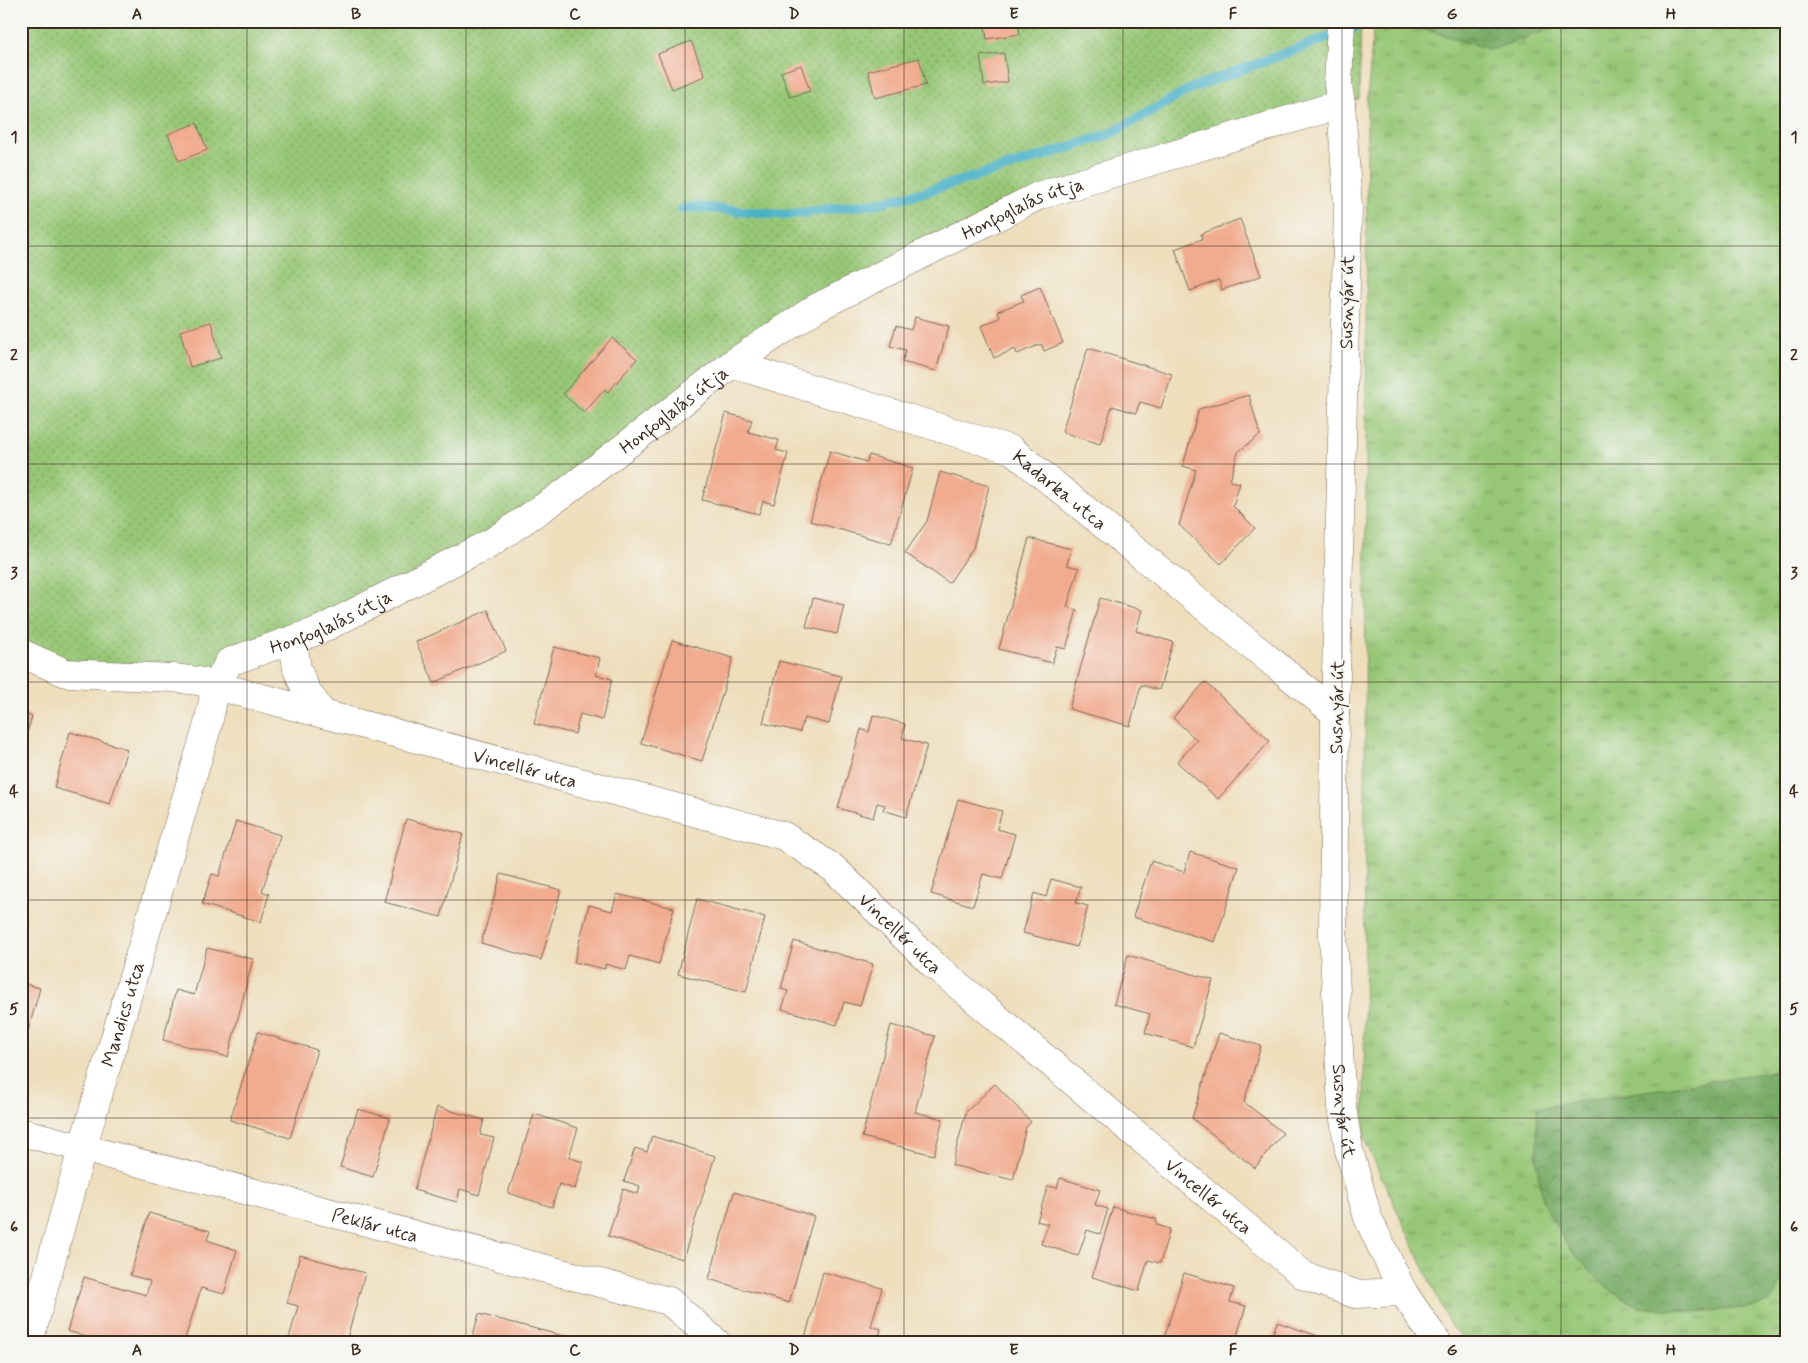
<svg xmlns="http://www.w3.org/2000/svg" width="1808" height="1363" viewBox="0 0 1808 1363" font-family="Mynerve,sans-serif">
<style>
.grass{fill:url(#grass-tufts);stroke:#69784a}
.forest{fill:url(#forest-crowns);stroke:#5a6b42}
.park{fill:url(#park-dots);stroke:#69784a}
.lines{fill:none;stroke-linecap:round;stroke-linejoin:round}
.stream{stroke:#49b1c8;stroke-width:10}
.building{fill:#f1ab8f}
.minor-casing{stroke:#7a6955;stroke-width:29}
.tertiary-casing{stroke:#7a6955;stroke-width:29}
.minor{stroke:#fff;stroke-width:28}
.tertiary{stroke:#fff;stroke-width:28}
.grid{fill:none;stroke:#3b2a1e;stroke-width:1;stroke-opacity:0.55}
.labels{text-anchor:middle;stroke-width:4;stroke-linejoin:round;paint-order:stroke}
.street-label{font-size:19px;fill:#3b2a1e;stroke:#f6f6f2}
.neatline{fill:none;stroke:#3b2a1e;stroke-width:2}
.grid-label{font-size:16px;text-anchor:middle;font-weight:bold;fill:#3b2a1e}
</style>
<defs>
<pattern id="grass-tufts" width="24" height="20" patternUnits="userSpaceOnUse" patternTransform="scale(1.25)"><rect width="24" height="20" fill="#97c776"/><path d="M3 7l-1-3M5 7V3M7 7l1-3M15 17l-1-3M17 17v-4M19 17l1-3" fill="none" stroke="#7ca260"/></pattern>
<pattern id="forest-crowns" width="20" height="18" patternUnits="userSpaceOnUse" patternTransform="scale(1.25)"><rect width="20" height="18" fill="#79ac67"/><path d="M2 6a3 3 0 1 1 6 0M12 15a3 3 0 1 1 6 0" fill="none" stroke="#648c54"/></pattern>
<pattern id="park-dots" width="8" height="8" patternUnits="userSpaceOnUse" patternTransform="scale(1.25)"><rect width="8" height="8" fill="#97c776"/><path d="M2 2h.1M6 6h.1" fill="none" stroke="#7ca260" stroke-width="1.8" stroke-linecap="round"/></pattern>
</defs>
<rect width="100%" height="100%" fill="#f6f6f2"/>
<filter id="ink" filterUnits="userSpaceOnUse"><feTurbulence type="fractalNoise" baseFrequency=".02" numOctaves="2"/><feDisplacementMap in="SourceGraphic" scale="10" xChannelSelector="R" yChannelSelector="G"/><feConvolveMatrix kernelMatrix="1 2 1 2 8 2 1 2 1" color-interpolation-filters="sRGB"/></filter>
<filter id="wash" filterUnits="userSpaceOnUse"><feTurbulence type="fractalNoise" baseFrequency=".0096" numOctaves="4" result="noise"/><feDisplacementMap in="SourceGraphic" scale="20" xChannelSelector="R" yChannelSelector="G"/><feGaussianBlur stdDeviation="1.12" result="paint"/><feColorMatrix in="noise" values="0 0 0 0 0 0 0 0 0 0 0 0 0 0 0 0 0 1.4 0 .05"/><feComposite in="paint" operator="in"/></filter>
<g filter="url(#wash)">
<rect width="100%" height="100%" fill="#eedebc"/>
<polygon class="grass" points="1374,21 1787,21 1787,1342 1469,1342 1451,1327 1364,1139 1367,99"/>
<g class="forest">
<polygon points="1413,21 1575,21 1490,50 1413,26"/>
<polygon points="1787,1069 1787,1273 1770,1303 1746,1308 1692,1312 1640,1307 1611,1291 1570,1250 1544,1205 1537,1166 1537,1108"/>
</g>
<polygon class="park" points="21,21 1361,21 1359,99 1038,196 816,308 563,494 275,647 216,686 21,653"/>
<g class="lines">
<polyline class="stream" points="682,209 697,207 785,215 877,203 917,194 1040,157 1110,134 1192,88 1372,21"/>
</g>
<g id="blocks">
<g class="building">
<polygon points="908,21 933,21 933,23 909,28"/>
<polygon points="984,21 1018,21 1020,34 987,39"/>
<polygon points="691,41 705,76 672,89 658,54"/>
<polygon points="1004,53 1008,82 984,85 980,56"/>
<polygon points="919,58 926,85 875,98 868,71"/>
<polygon points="801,65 810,91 790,97 781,72"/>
<polygon points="197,123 207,150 179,161 168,134"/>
<polygon points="1240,219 1261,276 1222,290 1219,280 1190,291 1175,249 1202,239 1201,234"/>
<polygon points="1040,287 1063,343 1044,351 1041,344 1017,354 1015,349 994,358 981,326 1000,318 998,311 1024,301 1021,295"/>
<polygon points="915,317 949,326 936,371 902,362 906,350 890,346 896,326 911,330"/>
<polygon points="211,322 221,358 190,367 180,331"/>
<polygon points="612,338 637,359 608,392 605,389 584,413 563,394"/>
<polygon points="1088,348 1172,374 1161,408 1140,402 1136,413 1112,406 1100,444 1062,432"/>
<polygon points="1249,395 1260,435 1238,452 1230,481 1240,483 1233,506 1255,528 1221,564 1179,525 1196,470 1183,466 1199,409"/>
<polygon points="726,413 752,420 748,432 779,440 776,450 788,453 774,504 763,501 759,514 702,500"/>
<polygon points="830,451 867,462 869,455 913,468 891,544 810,521"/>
<polygon points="940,472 989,486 973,548 949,583 905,553 927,521"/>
<polygon points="1029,538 1071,549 1067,565 1079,568 1067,607 1077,610 1066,649 1057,647 1052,663 999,649"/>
<polygon points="813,598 844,605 837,634 806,627"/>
<polygon points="1100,598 1142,610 1136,631 1173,642 1159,690 1141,685 1130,726 1069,709"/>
<polygon points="488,610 506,651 434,683 416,642"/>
<polygon points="672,640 733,658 702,761 641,743"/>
<polygon points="554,647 600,658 596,675 612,679 602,720 580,714 575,734 534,724"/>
<polygon points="779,661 841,676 829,724 804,718 800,732 763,723"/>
<polygon points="1205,682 1270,741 1218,799 1177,762 1197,740 1173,718"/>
<polygon points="21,713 32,716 22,749 21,749"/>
<polygon points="873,715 905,724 902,738 927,745 906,817 883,810 885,805 877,803 873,818 838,808 861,729 869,732"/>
<polygon points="70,732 127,749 110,804 54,788"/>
<polygon points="958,799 1002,811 997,829 1015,834 1002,879 983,874 973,906 931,894"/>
<polygon points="406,819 463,834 441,917 384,902"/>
<polygon points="236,821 280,835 262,891 269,894 261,922 202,904 212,874 219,876"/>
<polygon points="1190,852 1239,867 1215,942 1133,917 1151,861 1184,872"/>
<polygon points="501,874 561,890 541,960 481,943"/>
<polygon points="1051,879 1081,887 1076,903 1088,906 1077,947 1023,933 1034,893 1046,897"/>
<polygon points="617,894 674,908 659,964 630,956 626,970 605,964 605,969 574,962 589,905 612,911"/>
<polygon points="697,899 765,917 746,992 678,974"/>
<polygon points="794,941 873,964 860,1006 844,1002 837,1025 782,1009 788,991 781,989"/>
<polygon points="207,948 253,959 228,1057 163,1040 176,990 194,995"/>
<polygon points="1128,955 1213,980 1193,1047 1145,1033 1150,1014 1114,1004"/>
<polygon points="21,983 40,988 22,1053 21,1053"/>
<polygon points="891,1025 935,1036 915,1112 943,1119 934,1155 862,1137"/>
<polygon points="258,1032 317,1050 290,1138 230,1120"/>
<polygon points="1219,1033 1261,1046 1244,1102 1283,1133 1255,1168 1192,1118"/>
<polygon points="995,1084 1031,1122 1026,1127 1013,1180 952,1165 966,1112"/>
<polygon points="437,1107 484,1120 480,1135 494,1138 479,1195 460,1189 457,1202 414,1190"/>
<polygon points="358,1109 390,1118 373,1177 340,1167"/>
<polygon points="534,1114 578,1128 569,1157 583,1162 575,1189 559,1184 552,1207 508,1193"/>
<polygon points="652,1136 715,1156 683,1259 608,1236 623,1189 638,1194 640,1186 624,1181 635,1148 647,1152"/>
<polygon points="1060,1178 1100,1190 1095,1205 1108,1209 1100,1234 1087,1230 1078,1256 1041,1244 1048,1224 1037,1221 1048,1186 1057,1188"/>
<polygon points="734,1192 814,1216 789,1303 709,1279"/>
<polygon points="1113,1207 1156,1219 1157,1225 1170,1229 1160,1263 1148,1260 1139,1291 1092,1277"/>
<polygon points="149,1213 210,1231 207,1240 237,1250 224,1294 201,1288 184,1342 96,1342 96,1340 67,1331 84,1277 146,1295 150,1281 130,1275"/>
<polygon points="300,1255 365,1273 346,1342 288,1342 298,1306 287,1303"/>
<polygon points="823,1272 882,1288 871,1326 881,1329 878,1342 804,1342"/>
<polygon points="1184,1273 1234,1288 1230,1302 1246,1306 1235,1342 1163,1342"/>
<polygon points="479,1314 567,1337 566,1342 471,1342"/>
<polygon points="1277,1322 1321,1337 1319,1342 1270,1342"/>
</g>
</g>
</g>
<g filter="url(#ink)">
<use href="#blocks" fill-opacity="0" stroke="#7a6955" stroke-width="1"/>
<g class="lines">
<defs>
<g id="minor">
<path id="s1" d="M732 364 1012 450 1335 713"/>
<polyline points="293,640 297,669 306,690 322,713"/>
<path id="s2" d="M21 653 66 673 173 678 198 681 784 836 833 868 934 965 1305 1276 1355 1294 1403 1292"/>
<path id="s3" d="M21 1132 669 1301 716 1342"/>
<path id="s4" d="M29 1342 82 1149 208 724 216 686 229 662 320 630 492 542 563 494 732 364 816 308 1038 196 1341 104"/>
</g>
<g id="tertiary">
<path id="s5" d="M1341 21 1338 85 1341 104 1348 206 1335 713 1333 934 1342 1107 1349 1150 1368 1218 1403 1292 1437 1342"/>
</g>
</defs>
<use href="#minor" class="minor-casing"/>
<use href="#tertiary" class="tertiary-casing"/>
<use href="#minor" class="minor"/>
<use href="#tertiary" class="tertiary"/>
</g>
</g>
<path class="grid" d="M247 21V1342M466 21V1342M685 21V1342M904 21V1342M1123 21V1342M1342 21V1342M1561 21V1342M21 246H1787M21 464H1787M21 682H1787M21 900H1787M21 1118H1787"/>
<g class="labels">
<g class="street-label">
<text dy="7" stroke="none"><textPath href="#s4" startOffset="1629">Honfoglalás útja</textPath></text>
<text transform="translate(1346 302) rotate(-89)" y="7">Susnyár út</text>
<text dy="7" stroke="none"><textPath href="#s4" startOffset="1224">Honfoglalás útja</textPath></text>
<text dy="7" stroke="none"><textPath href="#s1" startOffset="355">Kadarka utca</textPath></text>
<text dy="7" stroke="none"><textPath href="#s4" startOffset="819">Honfoglalás útja</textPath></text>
<text transform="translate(1336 707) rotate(-89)" y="7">Susnyár út</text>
<text dy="7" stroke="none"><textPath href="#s2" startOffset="520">Vincellér utca</textPath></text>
<text dy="7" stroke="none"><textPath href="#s2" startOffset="940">Vincellér utca</textPath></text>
<text dy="7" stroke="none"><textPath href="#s4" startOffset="341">Mandics utca</textPath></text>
<text dy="7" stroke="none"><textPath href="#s5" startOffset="1091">Susnyár út</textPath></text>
<text dy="7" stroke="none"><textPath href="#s2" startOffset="1345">Vincellér utca</textPath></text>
<text dy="7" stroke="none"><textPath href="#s3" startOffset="366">Peklár utca</textPath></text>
</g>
</g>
<rect width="1808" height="1363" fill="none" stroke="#f6f6f2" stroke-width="55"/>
<rect x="28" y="28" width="1752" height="1308" class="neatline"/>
<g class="grid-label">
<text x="137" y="19">A</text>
<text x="356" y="19">B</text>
<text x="575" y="19">C</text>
<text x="794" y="19">D</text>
<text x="1014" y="19">E</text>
<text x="1233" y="19">F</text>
<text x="1452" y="19">G</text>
<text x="1671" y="19">H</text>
<text x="14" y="142">1</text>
<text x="1794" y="142">1</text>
<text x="14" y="360">2</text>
<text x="1794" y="360">2</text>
<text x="14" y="578">3</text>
<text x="1794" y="578">3</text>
<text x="14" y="796">4</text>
<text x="1794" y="796">4</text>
<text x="14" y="1014">5</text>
<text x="1794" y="1014">5</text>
<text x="14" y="1232">6</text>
<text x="1794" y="1232">6</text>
<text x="137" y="1355">A</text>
<text x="356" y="1355">B</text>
<text x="575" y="1355">C</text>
<text x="794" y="1355">D</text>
<text x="1014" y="1355">E</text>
<text x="1233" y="1355">F</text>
<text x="1452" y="1355">G</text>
<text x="1671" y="1355">H</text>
</g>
</svg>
